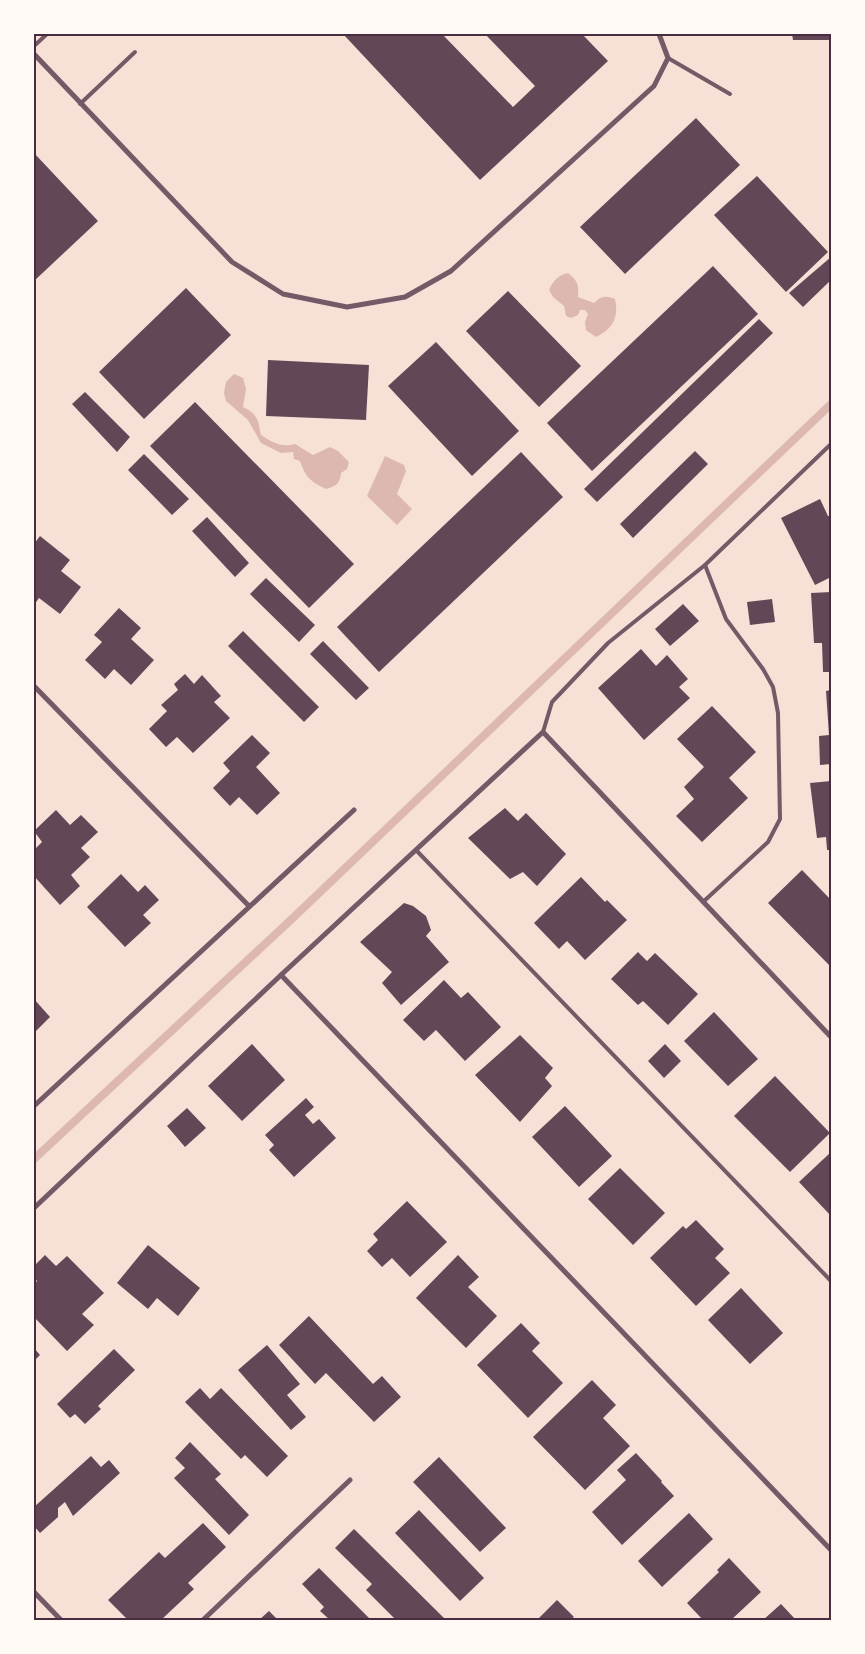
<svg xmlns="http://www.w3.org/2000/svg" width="865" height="1654" viewBox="0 0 865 1654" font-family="Commissioner,sans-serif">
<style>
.water{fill:#dcb8b0}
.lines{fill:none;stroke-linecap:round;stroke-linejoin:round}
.stream{stroke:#dcb8b0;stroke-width:8}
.building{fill:#644757}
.service{stroke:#755966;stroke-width:4}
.minor{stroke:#755966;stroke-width:5}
.neatline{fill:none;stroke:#4a2c40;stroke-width:2}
</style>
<rect width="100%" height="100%" fill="#f7e1d7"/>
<g class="water">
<path d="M568 273C578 281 579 285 578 297L594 303C601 296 605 295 615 299 619 317 613 329 596 337L586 330 585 322 588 314 585 310H580L578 315 571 318 566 316 564 306 553 297 549 290C553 281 558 275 568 273Z"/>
<path d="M234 374 243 378 246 389 243 407C258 414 258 420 261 435 272 442 282 448 295 444L313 455 330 447 338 451 349 462 347 469 341 473C340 484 336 486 326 489 310 481 306 478 300 461L294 459 293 452 281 453 261 443 248 420 226 401 224 393 226 382Z"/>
<polygon points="385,456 404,465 406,471 397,494 412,509 397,525 367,496"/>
</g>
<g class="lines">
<polyline class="stream" points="34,1159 295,916 831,404"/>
</g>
<g class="building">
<polygon points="343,34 442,34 513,107 535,86 485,34 582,34 608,61 480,180"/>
<polygon points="792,34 831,34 831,40 793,40"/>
<polygon points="696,118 740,165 625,274 580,227"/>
<polygon points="34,153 98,221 34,281"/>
<polygon points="757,176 828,252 786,292 714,215"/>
<polygon points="831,257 831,280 803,307 789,293"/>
<polygon points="713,266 758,314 592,471 547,423"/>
<polygon points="186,288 231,335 144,419 99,372"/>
<polygon points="508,291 581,366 539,407 466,331"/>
<polygon points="759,319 773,333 597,502 584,489"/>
<polygon points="436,342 519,431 472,476 388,386"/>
<polygon points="268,360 369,365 366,420 266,416"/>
<polygon points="85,392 130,437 117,452 72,404"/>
<polygon points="195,402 354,564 309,608 150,446"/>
<polygon points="695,451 708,464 633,538 620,524"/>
<polygon points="521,452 563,497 379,672 337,627"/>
<polygon points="144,454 189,499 172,515 128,470"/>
<polygon points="820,499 828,516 831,516 831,577 815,585 781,518"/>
<polygon points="207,517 249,563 235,577 192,531"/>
<polygon points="40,536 70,560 61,571 81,587 60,614 39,598 34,605 34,544"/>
<polygon points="266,578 315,625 299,642 250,594"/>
<polygon points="831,592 831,672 823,672 822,643 814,643 811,593"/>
<polygon points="772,599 775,622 750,625 747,602"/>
<polygon points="683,604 699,621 670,646 655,629"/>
<polygon points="119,608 141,628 131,639 154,660 131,685 114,669 105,679 85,660 102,642 94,635"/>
<polygon points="243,631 319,707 304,722 228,646"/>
<polygon points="323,641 369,688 356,700 310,654"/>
<polygon points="641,649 656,666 667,655 688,679 679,687 690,698 644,740 598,688"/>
<polygon points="185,674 194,684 202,675 221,696 214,702 230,718 193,753 177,737 166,747 149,729 167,711 161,705 178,690 174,684"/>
<polygon points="831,690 831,764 820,765 819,736 829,735 826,691"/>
<polygon points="712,706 756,752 729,778 748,798 702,842 676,816 694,799 684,787 704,767 677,739"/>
<polygon points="252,735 270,753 256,767 280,793 257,815 239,797 230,806 213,788 230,771 223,763"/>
<polygon points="831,781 831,850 827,850 826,837 817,838 810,783"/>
<polygon points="505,808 518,821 526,813 566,854 537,886 523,872 510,879 468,838"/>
<polygon points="56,810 70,825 81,815 98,832 81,848 90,857 71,875 80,886 60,905 34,876 34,850 42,842 34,831"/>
<polygon points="802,870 831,900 831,967 768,903"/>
<polygon points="121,874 138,892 145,885 159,900 143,915 151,923 125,947 87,907"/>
<polygon points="581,877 605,902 607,900 627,920 585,960 567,941 559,949 534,923"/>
<polygon points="404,903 413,906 426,916 431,930 426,936 449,962 401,1005 382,983 392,972 360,942"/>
<polygon points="638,952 647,961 655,953 698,994 668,1025 643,1001 638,1005 611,979"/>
<polygon points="444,980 461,998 468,992 501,1027 465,1061 436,1030 424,1041 403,1020"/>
<polygon points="34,999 50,1017 34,1033"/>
<polygon points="714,1012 758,1059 728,1086 684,1041"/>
<polygon points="520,1035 553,1068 545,1078 552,1086 520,1122 475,1075"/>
<polygon points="252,1044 285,1080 242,1121 208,1086"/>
<polygon points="665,1044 681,1061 664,1078 648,1061"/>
<polygon points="775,1076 830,1133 790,1172 734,1116"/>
<polygon points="306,1098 314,1107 305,1115 313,1124 319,1119 336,1138 294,1177 269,1150 274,1145 265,1135"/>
<polygon points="565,1106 612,1156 579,1187 532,1137"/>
<polygon points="187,1108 206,1128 185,1147 167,1126"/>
<polygon points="831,1152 831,1216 799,1182"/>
<polygon points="620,1168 665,1213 633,1245 588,1199"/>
<polygon points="407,1201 447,1242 410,1277 392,1258 382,1267 367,1251 378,1240 373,1234"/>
<polygon points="696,1220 724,1249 715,1258 730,1273 696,1306 650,1258 683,1226 686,1229"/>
<polygon points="148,1245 200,1288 178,1316 157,1298 148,1309 117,1283"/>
<polygon points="45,1255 56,1266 67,1256 104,1293 82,1314 94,1325 67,1351 34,1317 34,1285 37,1281 34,1278 34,1266"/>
<polygon points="458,1255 479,1277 468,1287 497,1316 466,1348 416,1298"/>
<polygon points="741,1288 783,1333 750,1364 708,1320"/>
<polygon points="309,1316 373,1384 382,1376 401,1397 374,1422 326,1373 315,1384 279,1345"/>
<polygon points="521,1323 540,1343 532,1351 563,1383 528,1418 477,1365"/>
<polygon points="267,1345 300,1384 287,1395 306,1417 291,1430 238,1370"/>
<polygon points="34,1348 40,1355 34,1361"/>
<polygon points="114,1349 135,1370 98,1406 101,1409 85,1424 75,1414 70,1418 57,1404"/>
<polygon points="592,1380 616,1405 603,1418 630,1446 585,1490 533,1437"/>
<polygon points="200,1388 210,1399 221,1388 288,1456 267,1477 245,1455 241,1459 185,1402"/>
<polygon points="190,1442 221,1474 215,1479 249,1515 229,1535 174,1478 185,1468 175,1458"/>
<polygon points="636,1453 662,1481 661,1482 674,1496 622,1545 592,1512 626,1480 617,1470"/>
<polygon points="91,1456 101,1467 109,1460 120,1473 73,1516 65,1502 58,1508 58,1517 40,1533 34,1526 34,1507"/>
<polygon points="439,1457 506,1528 480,1552 413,1482"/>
<polygon points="419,1510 484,1578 460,1601 395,1533"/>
<polygon points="689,1513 713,1539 662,1587 638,1561"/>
<polygon points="203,1523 226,1547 188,1583 194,1589 161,1620 128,1620 108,1600 159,1552 165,1558"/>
<polygon points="354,1529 446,1620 396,1620 366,1590 372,1584 335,1548"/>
<polygon points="729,1558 761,1592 731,1620 703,1620 687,1603 719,1572 717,1570"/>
<polygon points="319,1568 371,1620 330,1620 320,1611 324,1607 302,1584"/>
<polygon points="557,1600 574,1617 570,1620 537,1620"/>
<polygon points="781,1604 796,1620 763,1620"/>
<polygon points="269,1611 278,1620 259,1620"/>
</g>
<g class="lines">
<g class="service">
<polyline points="34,46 47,34"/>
<polyline points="668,58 730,94"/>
<polyline points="80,104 135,52"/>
<polyline points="543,732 552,702 608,643 705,565 831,444"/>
<polyline points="416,850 831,1281"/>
<polyline points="703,902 768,842 780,819 778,713 773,687 763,669 726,619 705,565"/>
</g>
<g class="minor">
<polyline points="34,54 232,262 283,294 347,307 405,297 451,271 654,86 668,58 659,34"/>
<polyline points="34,686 249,906"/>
<polyline points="281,975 831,1550"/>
<polyline points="34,1106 354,810"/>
<polyline points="34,1208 281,975 543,732 831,1037"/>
<polyline points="34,1592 61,1620"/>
<polyline points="203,1620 350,1480"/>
</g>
</g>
<rect width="865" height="1654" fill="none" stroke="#fffaf5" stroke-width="70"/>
<rect x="35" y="35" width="795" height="1584" class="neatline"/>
</svg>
